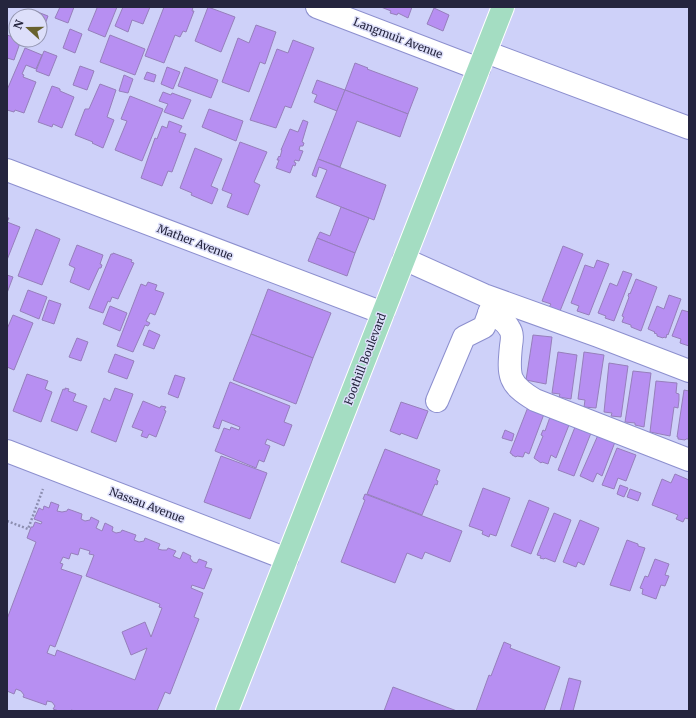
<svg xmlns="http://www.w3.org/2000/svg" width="696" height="718" viewBox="0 0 696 718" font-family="Merriweather,serif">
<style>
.building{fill:#b78ff2;stroke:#967fbb;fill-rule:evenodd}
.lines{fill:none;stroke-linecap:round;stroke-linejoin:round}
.minor-casing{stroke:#8c8fce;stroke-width:24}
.major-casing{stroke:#fff;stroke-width:24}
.path{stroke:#8c8eb0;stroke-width:2.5;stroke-dasharray:2 2;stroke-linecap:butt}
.minor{stroke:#fff;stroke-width:22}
.major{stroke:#a4ddc2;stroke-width:22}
.labels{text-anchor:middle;stroke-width:3;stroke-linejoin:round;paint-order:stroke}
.street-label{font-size:11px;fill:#25253e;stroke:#dddffa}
</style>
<rect width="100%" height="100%" fill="#ced1f9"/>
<g class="building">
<polygon points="60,7 74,7 68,23 55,18"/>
<polygon points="96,7 117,7 105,37 88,30 97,8"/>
<polygon points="123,7 150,7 143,24 132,20 128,32 115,26"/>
<polygon points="164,7 193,7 192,11 194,11 186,32 183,31 180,37 175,35 164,63 145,56"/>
<polygon points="208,7 235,17 221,52 195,41"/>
<polygon points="381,7 412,7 408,18 398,13 397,15 390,13 391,11"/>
<polygon points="434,8 449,15 443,31 427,24"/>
<polygon points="35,11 48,16 41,35 40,34 40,16 33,16"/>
<polygon points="256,25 276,32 265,64 260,62 249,92 222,82 238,38 249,43"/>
<polygon points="70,29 82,34 75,53 63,48"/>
<polygon points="7,35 16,38 16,40 21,40 14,60 7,58"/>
<polygon points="110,35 145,49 135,75 100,62"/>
<polygon points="293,40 314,48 291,108 285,106 276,128 250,120 277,49 288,53"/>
<polygon points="25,48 42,55 36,69 26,65 22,74 24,75 23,77 36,82 24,113 15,110 14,112 7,110 7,90"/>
<polygon points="44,51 57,56 49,76 36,71"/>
<polygon points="355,63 368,68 367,69 418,88 408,114 345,90"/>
<polygon points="80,66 94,71 87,90 73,85"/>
<polygon points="167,67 180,72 173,89 161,84"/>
<polygon points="185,67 218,80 211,98 178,86"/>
<polygon points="147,72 156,75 154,82 144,79"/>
<polygon points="124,75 133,79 128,93 119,91"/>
<polygon points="317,80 345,90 337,111 314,102 317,95 312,93"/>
<polygon points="100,84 116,90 107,117 114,120 103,148 92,143 93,142 75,135 85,109 89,109"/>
<polygon points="52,86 58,88 60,89 60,91 74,97 62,128 53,124 52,127 38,122"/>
<polygon points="345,90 408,114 400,137 357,121 340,167 318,159"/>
<polygon points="163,92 171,95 172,93 191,100 183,119 164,112 168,104 159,101"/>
<polygon points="130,96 163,109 142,161 115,150 127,121 121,119"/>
<polygon points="209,109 243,121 236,141 202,127"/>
<polygon points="303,120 308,122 302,142 304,143 303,146 300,146 299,150 303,151 299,161 295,160 294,162 296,163 295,166 293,165 290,173 276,168 279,160 277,160 279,156 280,157 282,150 281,150 290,129 298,132"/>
<polygon points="169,121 182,126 179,132 186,134 172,172 168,171 162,186 141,178 155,138 157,139 162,126 167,128"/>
<polygon points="240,142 267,152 254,182 260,185 248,215 227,207 232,194 222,190"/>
<polygon points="195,148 222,159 211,186 218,189 212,204 191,195 192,193 180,188"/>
<polygon points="318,159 386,185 374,220 316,197 327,170 319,167 316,177 312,175"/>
<polygon points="341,207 369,218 355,253 317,238 320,232 330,236"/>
<polygon points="7,218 9,218 7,222 20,227 7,260"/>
<polygon points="36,229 60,239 42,285 18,276"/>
<polygon points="317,238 355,253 347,276 308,261"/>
<polygon points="77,245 103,255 100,264 102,265 101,268 99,268 89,290 70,282 75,268 69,265"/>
<polygon points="563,246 583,254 560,311 549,307 551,304 542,301"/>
<polygon points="113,253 132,260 131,262 134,263 118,299 112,297 110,302 108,301 103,313 89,308 111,254 113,254"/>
<polygon points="597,260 609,264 589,315 577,311 579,306 571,303 585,265 594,268"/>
<polygon points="623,271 632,274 614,321 605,318 606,316 598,313 610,283 617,286"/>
<polygon points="7,275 13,277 7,293"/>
<polygon points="636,279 657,287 641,331 631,327 631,325 622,322 624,317 622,316 629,297 628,296 629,293 630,294"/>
<polygon points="148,282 157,285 155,290 164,293 155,315 150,313 146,321 150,323 148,326 145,325 133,352 117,346 141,284 146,286"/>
<polygon points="268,289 331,313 313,358 251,334"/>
<polygon points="28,290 47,297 39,319 20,311"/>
<polygon points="669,295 681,299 668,335 667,334 666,338 664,337 663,338 657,336 657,334 654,333 655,332 648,329 657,306 664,309"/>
<polygon points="49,300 61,304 54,324 42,320"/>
<polygon points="110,306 127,313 120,331 103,324"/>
<polygon points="682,310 689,312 689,346 680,343 681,339 672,336"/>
<polygon points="13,315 33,323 14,370 7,367 7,329"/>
<polygon points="149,330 160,335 154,349 143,345"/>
<polygon points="251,334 313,358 296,404 233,380"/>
<polygon points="533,335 552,337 546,384 526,380"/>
<polygon points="77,338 88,342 81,361 69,357"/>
<polygon points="558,352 577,355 571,399 559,397 560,394 552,393"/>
<polygon points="584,352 604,355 596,408 584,407 585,400 578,399"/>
<polygon points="115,354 134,361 127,379 108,372"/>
<polygon points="609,363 628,366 621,417 611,416 612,413 604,412"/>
<polygon points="633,371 651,373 644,427 635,425 635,423 625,422"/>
<polygon points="27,374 48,381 45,389 52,392 41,422 13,411"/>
<polygon points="175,375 185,378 178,398 168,394"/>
<polygon points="656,381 677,383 676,393 679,394 679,400 678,408 674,407 670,436 650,432"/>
<polygon points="230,382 290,406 284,422 292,425 284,446 267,439 265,444 270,446 264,462 259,460 256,468 215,451 224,428 230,430 231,427 239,430 240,427 222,420 219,429 213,427"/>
<polygon points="65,388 69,389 68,391 76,394 73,401 87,406 77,431 51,421 63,389 65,390"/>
<polygon points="115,388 133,394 116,442 91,432 104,398 110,401"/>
<polygon points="684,390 689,391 689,439 686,439 685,440 678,439 678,437 677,437"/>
<polygon points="143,401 160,408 161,406 166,407 164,410 166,411 156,437 149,434 147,438 141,436 143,431 132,427"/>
<polygon points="401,402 428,411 417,439 401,433 400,435 390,431"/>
<polygon points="528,407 544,414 529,454 525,452 523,457 517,456 516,457 512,455 512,454 510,453"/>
<polygon points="550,417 569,425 556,458 551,455 548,464 542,462 541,463 534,458 543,436 541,435 543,430 545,431"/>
<polygon points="575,427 591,433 574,476 558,470"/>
<polygon points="505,430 514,434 512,441 502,438"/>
<polygon points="598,435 615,442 602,476 597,473 593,482 580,476"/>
<polygon points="617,448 636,455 626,481 618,478 614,489 602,485"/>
<polygon points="385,449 440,470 436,480 438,481 437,485 435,484 422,515 367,494"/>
<polygon points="221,456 267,473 250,519 204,502"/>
<polygon points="675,474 689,480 689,519 685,518 683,522 676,519 678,515 652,505 662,479 671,483"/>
<polygon points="620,485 628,488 624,497 617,494"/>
<polygon points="483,488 510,498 496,536 490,534 489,537 482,534 483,531 469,526"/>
<polygon points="630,489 641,493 638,501 627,497"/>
<polygon points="365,494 462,531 450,562 425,552 422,559 407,553 395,583 341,562 365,500 363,499"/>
<polygon points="529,500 549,508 531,554 511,546"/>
<path d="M51 502 59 505 57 511 62 512 67 511 68 509 82 514 81 519 85 521 90 520 91 517 99 521 96 528 102 531 105 523 113 527 112 531 116 533 121 532 122 530 136 535 134 540 139 542 144 541 145 538 160 544 158 549 162 550H167L168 548 176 551 173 556 180 559 183 552 191 556 190 558 193 562 197 563 199 559 207 562 205 567 212 569 204 589 192 585 191 588 203 593 194 617 199 619 170 694 165 692 157 711H75L71 710 70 711H59L53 709 55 706 52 702 47 701 46 705 23 697 24 695 21 691 16 689 14 694 7 691V619L36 542 27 538 31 527H33L35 522 41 524 42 522 34 519 39 508 43 510 44 506 49 508ZM80 548 90 551 89 554 94 555 86 576 160 604 159 607 162 608 151 637 145 622 122 632 131 655 147 648 135 680 57 650 55 656 47 653 50 645 55 647 82 576 61 569 63 564 60 563 63 557 69 559 71 553 78 555Z"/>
<polygon points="554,513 571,520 555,562 545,558 544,559 540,558 541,556 537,555"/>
<polygon points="580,520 599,528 584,565 578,562 576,567 563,562"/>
<polygon points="627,540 638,544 638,546 645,548 630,591 610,585"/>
<polygon points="655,559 669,564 665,575 669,576 665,586 661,585 656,599 642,594 643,589 640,588 645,576 648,577"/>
<polygon points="504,642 511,645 510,648 560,667 544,711 476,711 489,675 491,676"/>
<polygon points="569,678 581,681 573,711 560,711"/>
<polygon points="393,687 457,711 384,711"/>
</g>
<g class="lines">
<defs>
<g id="minor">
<polyline points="317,7 479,69"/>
<polyline points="486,52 689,128"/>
<polyline points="7,170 383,313"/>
<polyline points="404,259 484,295 598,336 689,371"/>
<path d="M489 313C497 317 505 320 509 328 513 333 512 340 511 346 508 376 508 384 535 400L689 460"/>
<polyline points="437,401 464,337 484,327 494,300"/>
<polyline points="7,451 287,559"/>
</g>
<polyline id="major" points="227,711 503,7"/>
</defs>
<use href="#minor" class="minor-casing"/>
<use href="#major" class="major-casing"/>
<polyline class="path" points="7,521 28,529 43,489"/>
<use href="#minor" class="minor"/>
<use href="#major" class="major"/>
</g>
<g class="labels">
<g class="street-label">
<text transform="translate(398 38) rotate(21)" y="4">Langmuir Avenue</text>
<text transform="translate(195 242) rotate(21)" y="4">Mather Avenue</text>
<text transform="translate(365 359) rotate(-69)" y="4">Foothill Boulevard</text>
<text transform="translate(147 505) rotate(21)" y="4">Nassau Avenue</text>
</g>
</g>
<rect width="696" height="718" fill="none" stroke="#25253e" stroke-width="16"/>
<g transform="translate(28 28) rotate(291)"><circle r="19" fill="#dddffa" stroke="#9395af"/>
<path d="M0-3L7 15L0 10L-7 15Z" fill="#68612d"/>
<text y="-6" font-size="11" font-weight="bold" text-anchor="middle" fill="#25253e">N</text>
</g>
</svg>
